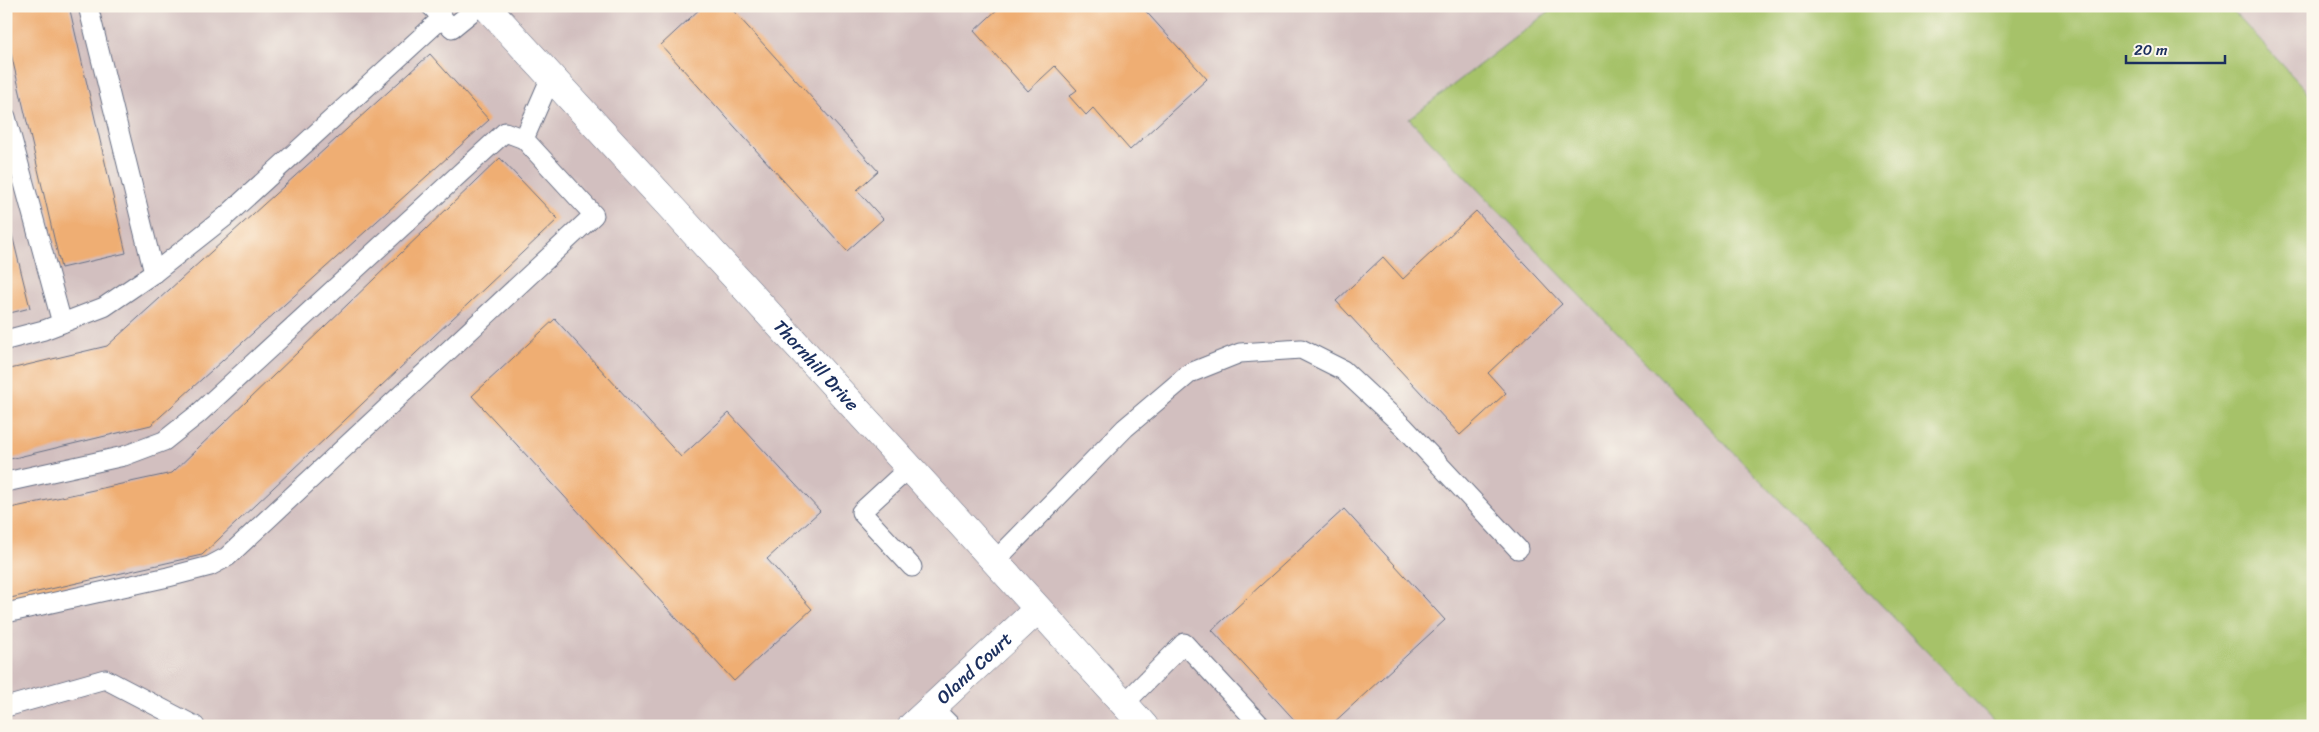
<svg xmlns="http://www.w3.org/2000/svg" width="2319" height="732" viewBox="0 0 2319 732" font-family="Sriracha,sans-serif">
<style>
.industrial{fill:#d2bfbf}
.green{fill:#a6c269;stroke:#607864}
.building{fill:#efae73}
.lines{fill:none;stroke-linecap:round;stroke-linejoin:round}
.service-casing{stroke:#676e83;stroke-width:21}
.minor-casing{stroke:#676e83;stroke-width:29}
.service{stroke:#fff;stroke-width:19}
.minor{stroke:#fff;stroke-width:28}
.labels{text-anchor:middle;stroke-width:4;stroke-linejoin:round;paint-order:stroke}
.street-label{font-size:18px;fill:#1b2f5e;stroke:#fbf7ec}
</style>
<rect width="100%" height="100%" fill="#fbf7ec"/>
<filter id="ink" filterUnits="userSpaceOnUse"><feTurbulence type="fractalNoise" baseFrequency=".02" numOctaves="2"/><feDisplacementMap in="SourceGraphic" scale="10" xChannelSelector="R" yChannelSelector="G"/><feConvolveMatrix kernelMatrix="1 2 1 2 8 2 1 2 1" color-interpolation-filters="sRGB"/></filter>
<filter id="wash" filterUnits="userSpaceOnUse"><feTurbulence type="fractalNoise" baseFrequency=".0096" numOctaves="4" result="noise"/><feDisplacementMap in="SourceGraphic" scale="20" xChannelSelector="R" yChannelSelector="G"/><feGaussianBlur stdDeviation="1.12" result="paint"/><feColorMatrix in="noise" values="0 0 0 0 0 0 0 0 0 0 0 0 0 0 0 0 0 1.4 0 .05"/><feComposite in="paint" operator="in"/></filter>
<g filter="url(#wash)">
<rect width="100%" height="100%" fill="#f4e2c7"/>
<g class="industrial">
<polygon points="6,6 1556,6 1410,119 1999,726 6,726"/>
<polygon points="2228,6 2313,6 2313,98"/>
</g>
<polygon class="green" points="1556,6 2228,6 2313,98 2313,726 1999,726 1409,119"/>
<g id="blocks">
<g class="building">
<polygon points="6,6 69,6 126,253 61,268 6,32"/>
<polygon points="703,6 729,6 878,171 857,190 883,219 847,251 661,45"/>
<polygon points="1001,6 1141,6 1207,79 1130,150 1093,108 1086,115 1069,96 1077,90 1055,66 1028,91 974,31"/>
<polygon points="430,54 489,120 151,425 6,460 6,370 107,346"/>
<polygon points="500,158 558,219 202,555 6,599 6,509 172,473"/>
<polygon points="6,210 30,308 6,314"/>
<polygon points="1476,211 1562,304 1488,373 1506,393 1460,435 1336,301 1383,257 1403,279"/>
<polygon points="555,319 681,457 729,413 820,511 767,559 812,609 734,681 472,396"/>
<polygon points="1344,509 1445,620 1330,726 1300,726 1212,630"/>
</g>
</g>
</g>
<g filter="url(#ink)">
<use href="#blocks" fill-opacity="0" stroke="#676e83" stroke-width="1"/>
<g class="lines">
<defs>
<g id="service">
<polyline points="88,6 154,273"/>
<polyline points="431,6 452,28 479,6"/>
<polyline points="6,117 62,323"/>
<polyline points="6,340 44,330 104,307 154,273 225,217 442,18"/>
<polyline points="909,468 861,512 912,567"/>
<polyline points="6,482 124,456 164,441 198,414 505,132 524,139"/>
<polyline points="996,560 1125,428 1190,373 1240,353 1301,349 1343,370 1404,427 1518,549"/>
<polyline points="6,613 168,577 210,566 227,557 594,215 524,139 551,77"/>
<polyline points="1124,704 1184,643 1261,726"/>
<polyline points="6,707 105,679 195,726"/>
<polyline points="932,707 951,726"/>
</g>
<g id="minor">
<path id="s1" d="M486 6C706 246 927 484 1144 726"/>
<path id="s2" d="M912 726 1037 610"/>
</g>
</defs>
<use href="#service" class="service-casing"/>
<use href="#minor" class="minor-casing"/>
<use href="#service" class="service"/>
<use href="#minor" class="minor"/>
</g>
</g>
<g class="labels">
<g class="street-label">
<text dy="6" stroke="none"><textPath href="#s1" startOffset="488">Thornhill Drive</textPath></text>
<text dy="6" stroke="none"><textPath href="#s2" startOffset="85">Oland Court</textPath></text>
</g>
</g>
<rect width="2319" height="732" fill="none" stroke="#fbf7ec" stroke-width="25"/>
<path d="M2126 55v8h99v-8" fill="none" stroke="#1b2f5e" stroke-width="2.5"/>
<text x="2134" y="55" font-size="15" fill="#1b2f5e" stroke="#fbf7ec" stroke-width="4" paint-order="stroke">20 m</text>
</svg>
